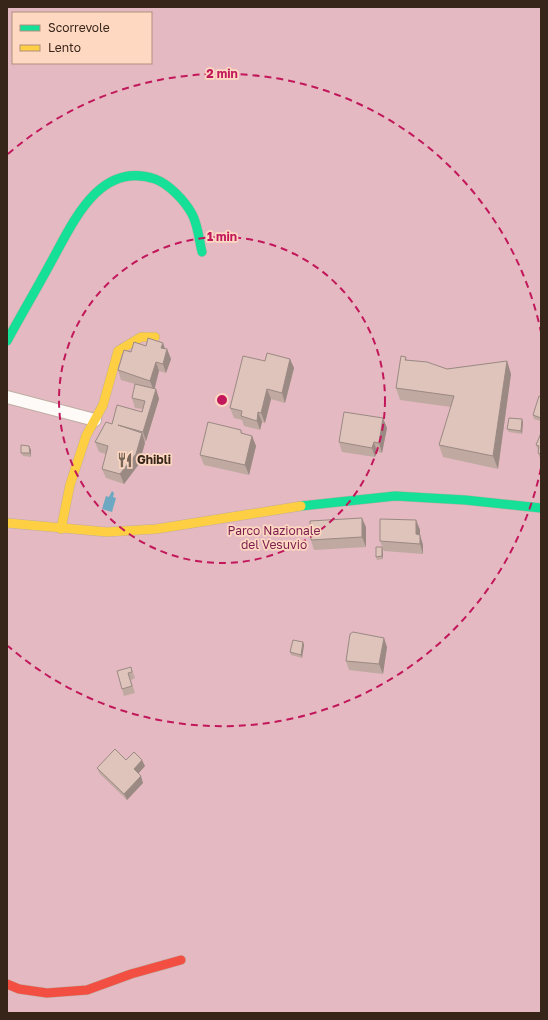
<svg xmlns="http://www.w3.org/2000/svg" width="548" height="1020" viewBox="0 0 548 1020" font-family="'Golos Text',sans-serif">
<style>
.green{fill:#e4b9c1;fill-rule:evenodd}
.water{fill:#6da8c2}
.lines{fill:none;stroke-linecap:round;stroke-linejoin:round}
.street-casing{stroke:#bfada2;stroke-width:14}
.fast-casing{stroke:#bfada2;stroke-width:10}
.slow-casing{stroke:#bfada2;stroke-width:10}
.jam-casing{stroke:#bfada2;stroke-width:10}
.street{stroke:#fdfaf8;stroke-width:12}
.fast{stroke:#16e098;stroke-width:9}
.slow{stroke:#ffcf43;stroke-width:9}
.jam{stroke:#f24e42;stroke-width:9}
.wall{fill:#bfa9a1}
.shaded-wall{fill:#9b8983}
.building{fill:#dec4bb;stroke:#9b8983}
.ring{fill:none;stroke:#c2185b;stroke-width:2;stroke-dasharray:7 5}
.labels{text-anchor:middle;stroke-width:3.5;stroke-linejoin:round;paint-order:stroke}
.poi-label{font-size:12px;font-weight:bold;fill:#37251a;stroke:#ffd8c1;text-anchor:start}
.park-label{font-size:12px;fill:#7b1d4f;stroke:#ffd8c1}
.centre{fill:#c2185b;stroke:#ffd8c1;stroke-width:2}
.ring-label{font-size:12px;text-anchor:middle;font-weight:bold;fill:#c2185b;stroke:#ffd8c1;stroke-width:3.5;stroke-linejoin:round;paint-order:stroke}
</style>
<rect width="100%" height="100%" fill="#f1dccf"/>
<path class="green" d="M7 7H541V1013H7ZM13 13H151V63H13Z"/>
<polygon class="water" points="112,491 114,493 113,497 116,498 112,512 102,509 106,496 109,497"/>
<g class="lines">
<defs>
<polyline id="street" points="7,397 95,420"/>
<g id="fast">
<path d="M7 341C21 315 36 290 50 264 72 225 98 160 155 179 169 184 185 201 192 214 198 225 199 240 202 252"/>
<polyline points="301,506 395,496 465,500 541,508"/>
</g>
<g id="slow">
<polyline points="7,523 107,532 156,529 301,506"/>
<polyline points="61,529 70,485 86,436 103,405 118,351 141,337 155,337"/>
</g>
<polyline id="jam" points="7,984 19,989 47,993 87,990 131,974 181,960"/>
</defs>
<use href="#street" class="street-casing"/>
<use href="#fast" class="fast-casing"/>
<use href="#slow" class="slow-casing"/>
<use href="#jam" class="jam-casing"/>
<use href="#street" class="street"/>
<use href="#fast" class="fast"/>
<use href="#slow" class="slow"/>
<use href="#jam" class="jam"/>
</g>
<g class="wall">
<polygon points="163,343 165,348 167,349 171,359 166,373 159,371 154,389 156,389 159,399 146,441 145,441 145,443 139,464 124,484 106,478 102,469 106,454 99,452 95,442 112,424 142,412 143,409 135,408 132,398 135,384 121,380 118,370 131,352"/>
<polygon points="406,357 407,360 447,369 507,361 511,374 498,469 443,457 439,445 451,407 400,400 396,388"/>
<polygon points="290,359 294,368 285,403 271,399 265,423 262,422 260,430 244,426 242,420 234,418 230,408 265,361"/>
<polygon points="541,397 541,421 534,419 533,415"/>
<polygon points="523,422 522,434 509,432 507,429"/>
<polygon points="387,428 382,453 377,452 375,457 342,452 339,442"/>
<polygon points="241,430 243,434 252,436 256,446 249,475 204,465 200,455"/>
<polygon points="541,433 541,461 538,453 538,450 536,445"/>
<polygon points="29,446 31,450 31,457 23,456 21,453"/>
<polygon points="416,520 420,530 420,535 423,545 423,554 384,551 380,541"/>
<polygon points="366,527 366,547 314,550 311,540"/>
<polygon points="382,547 383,551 383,559 377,560 376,557"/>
<polygon points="303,642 304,645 302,658 291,655 290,652"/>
<polygon points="387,647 383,674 349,670 346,661"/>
<polygon points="131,667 135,678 131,680 135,693 124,696 122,689"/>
<polygon points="126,760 145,766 138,774 143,783 127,800 100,774 97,768"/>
</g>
<g class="shaded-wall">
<polygon points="163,343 166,352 167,349 171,359 166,373 163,364 161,348"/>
<polygon points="290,359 294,368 285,403 282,393"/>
<polygon points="507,361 511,374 498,469 493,456"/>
<polygon points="156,362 159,371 154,391 150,381"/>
<polygon points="156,389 159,399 146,441 143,432"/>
<polygon points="267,389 271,399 265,423 261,413"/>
<polygon points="258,412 262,422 260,430 257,421"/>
<polygon points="383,418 387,428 382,453 379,443"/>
<polygon points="522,419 523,422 522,434 521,431"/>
<polygon points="142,433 145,443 139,464 124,484 120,474"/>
<polygon points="252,436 256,446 249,475 245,465"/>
<polygon points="374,442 377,452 375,457 372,448"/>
<polygon points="29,446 31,450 31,457 30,453"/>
<polygon points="362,518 366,527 366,547 362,537"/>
<polygon points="416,520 420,530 420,544 416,534"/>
<polygon points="420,535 423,545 423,554 420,544"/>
<polygon points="382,547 383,551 383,559 382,556"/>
<polygon points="384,638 387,647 383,674 379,664"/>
<polygon points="303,642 304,645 302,658 301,655"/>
<polygon points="142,760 145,766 136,776 134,769"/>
<polygon points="141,776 143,783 127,800 124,794"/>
</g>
<g class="building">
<polygon points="148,338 163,343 161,348 167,349 163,364 156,362 150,381 118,370 124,350 131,352 134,342 146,346"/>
<polygon points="267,353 290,359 282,393 267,389 261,413 258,412 257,421 241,416 242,411 230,408 243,356 265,361"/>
<polygon points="401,356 406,357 405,360 427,362 447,369 507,361 493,456 439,445 454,396 396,388"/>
<polygon points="135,384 156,389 143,432 118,425 142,433 136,454 120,474 102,469 108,446 95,442 106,422 112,424 117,405 142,412 145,401 132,398"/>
<polygon points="539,396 541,397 541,418 533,415"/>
<polygon points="344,412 383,418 379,443 374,442 372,448 339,442"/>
<polygon points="509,418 522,419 521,431 507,429"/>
<polygon points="208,422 241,430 241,433 252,436 245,465 200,455"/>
<polygon points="541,433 541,454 538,453 539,446 536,445"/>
<polygon points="21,445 29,446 30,453 21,453"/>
<polygon points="362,518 362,537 311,540 310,521"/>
<polygon points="380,519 416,520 416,534 420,535 420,544 380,541"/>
<polygon points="376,547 382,547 382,556 376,557"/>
<polygon points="353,632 384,638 379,664 346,661 350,634"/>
<polygon points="293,640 303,642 301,655 290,652"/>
<polygon points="131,667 132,672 128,673 132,686 122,689 117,671"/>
<polygon points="115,749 126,760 134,752 142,760 134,769 141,776 124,794 97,768"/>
</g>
<g class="ring">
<circle cx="222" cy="400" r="163"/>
<path d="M541 468A326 326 0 0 1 8 646M8 154A326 326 0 0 1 541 332"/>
</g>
<defs>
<symbol id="restaurant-bare" viewBox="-9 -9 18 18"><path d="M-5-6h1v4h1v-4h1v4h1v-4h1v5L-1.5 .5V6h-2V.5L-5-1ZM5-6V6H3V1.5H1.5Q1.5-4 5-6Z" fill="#786559" stroke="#ffd8c1" stroke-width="2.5" paint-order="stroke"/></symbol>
</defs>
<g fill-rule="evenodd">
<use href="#restaurant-bare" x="114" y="449" width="22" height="22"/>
</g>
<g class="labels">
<g class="poi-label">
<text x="137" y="464">Ghibli</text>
</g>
<g class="park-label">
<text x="274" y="535">Parco Nazionale<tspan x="274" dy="14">del Vesuvio</tspan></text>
</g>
</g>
<circle cx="222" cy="400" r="6" class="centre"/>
<g class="ring-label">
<text x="222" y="78">2 min</text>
<text x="222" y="241">1 min</text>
</g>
<rect width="548" height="1020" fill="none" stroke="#37251a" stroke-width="16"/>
<rect x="12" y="12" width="140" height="52" fill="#ffd8c1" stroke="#af907e"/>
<rect x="20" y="25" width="20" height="6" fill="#16e098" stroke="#af907e"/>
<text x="48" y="32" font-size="12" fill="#37251a">Scorrevole</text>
<rect x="20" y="45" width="20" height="6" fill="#ffcf43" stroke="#af907e"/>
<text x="48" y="52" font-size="12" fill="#37251a">Lento</text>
</svg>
